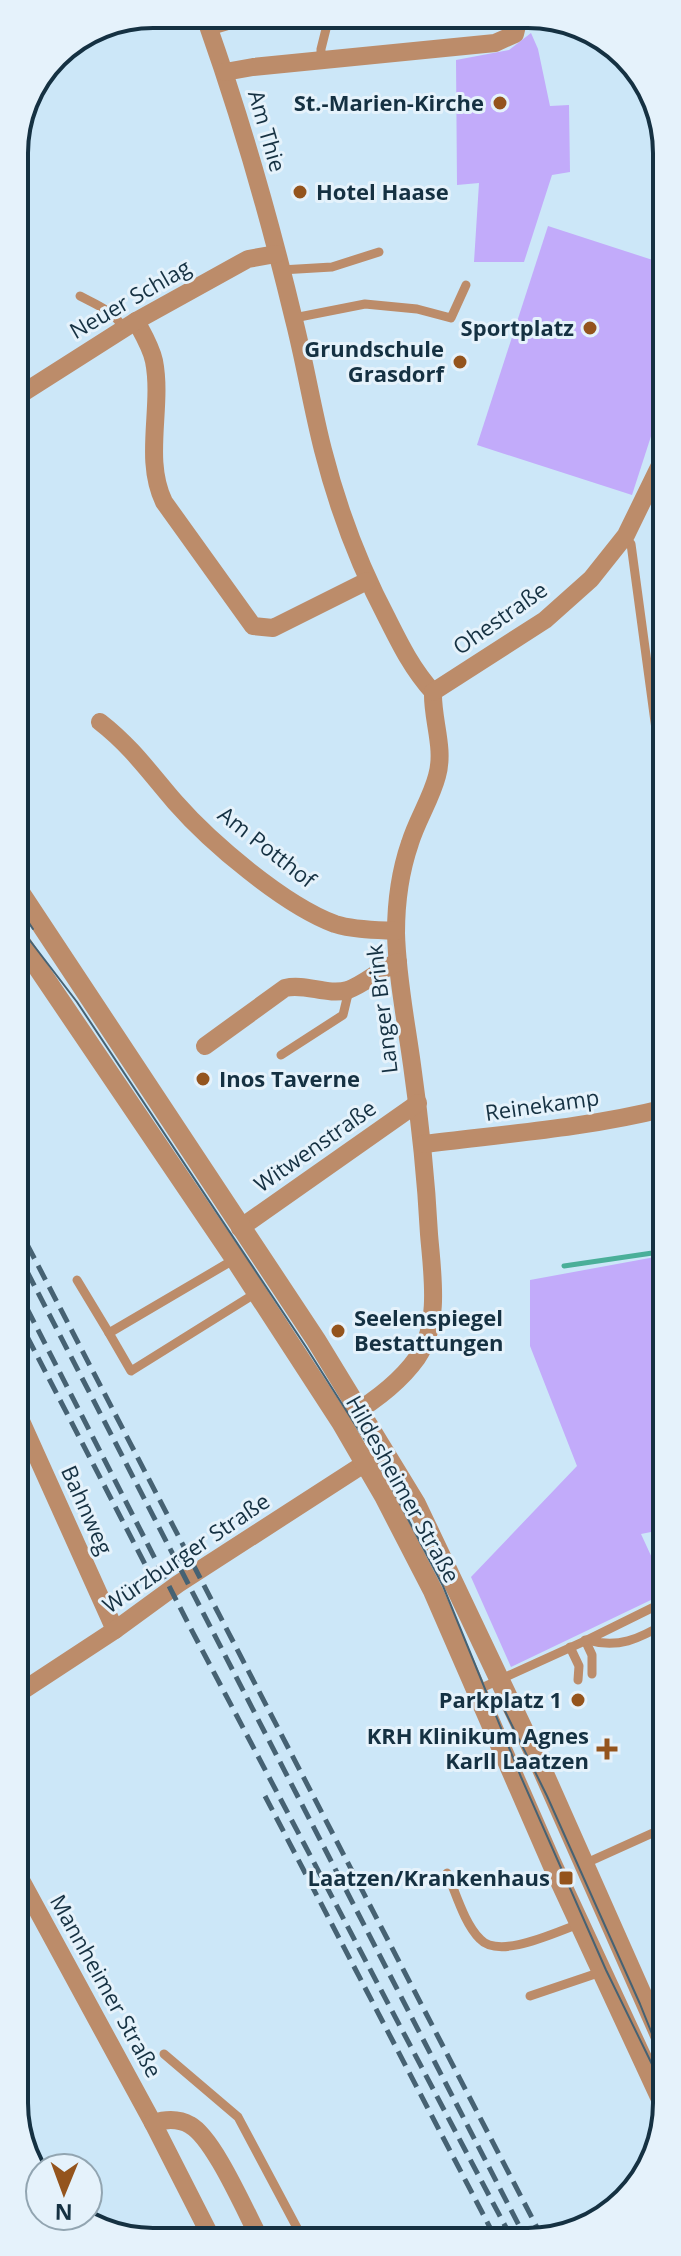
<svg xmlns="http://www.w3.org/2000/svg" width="681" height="2256" viewBox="0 0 681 2256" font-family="'Open Sans',sans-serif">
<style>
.green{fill:#c2abfa}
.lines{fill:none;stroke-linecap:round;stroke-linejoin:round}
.stream{stroke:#4aaf99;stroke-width:5}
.service{stroke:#bc8c6a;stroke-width:9}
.minor{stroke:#bc8c6a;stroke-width:18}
.tertiary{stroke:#bc8c6a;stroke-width:20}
.tram{stroke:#466273;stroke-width:2}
.rail{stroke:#466273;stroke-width:5;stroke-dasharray:16 8;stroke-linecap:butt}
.poi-dot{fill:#94541d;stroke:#e5f2fb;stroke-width:3}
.labels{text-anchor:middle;stroke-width:6;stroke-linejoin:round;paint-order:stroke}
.poi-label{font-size:22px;font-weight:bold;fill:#153142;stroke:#e5f2fb;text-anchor:end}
.street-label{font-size:22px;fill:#153142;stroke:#e5f2fb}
.rim{fill:none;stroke:#153142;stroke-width:4}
</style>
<rect width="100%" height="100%" fill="#cce7f8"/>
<g class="green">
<polygon points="531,33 538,49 550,106 569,105 570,172 552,175 524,262 474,262 479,183 457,185 456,60 509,50"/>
<polygon points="548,226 665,264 665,393 632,495 477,445"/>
<polygon points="666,1255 666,1529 641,1534 664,1584 653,1599 511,1667 471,1577 577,1466 530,1346 530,1280"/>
</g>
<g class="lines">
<polyline class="stream" points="564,1266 666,1251"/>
<g class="service">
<polyline points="210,31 240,22"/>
<polyline points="321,60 321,49 328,21"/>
<polyline points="281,270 332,267 379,252"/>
<path d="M80 296C97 305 114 311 124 329"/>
<polyline points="294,318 365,304 417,309 451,318 466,285"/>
<polyline points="625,538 631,544 665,796"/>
<polyline points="281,1055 343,1015 349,990"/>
<polyline points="235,1259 109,1333 131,1371 256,1293"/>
<polyline points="77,1280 109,1333"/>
<path d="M666 1601 587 1640C618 1649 639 1639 666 1623"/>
<polyline points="585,1640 592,1655 592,1674"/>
<polyline points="570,1647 579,1666 578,1680"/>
<polyline points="477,1690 587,1640"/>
<polyline points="584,1864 666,1827"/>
<path d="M447 1873C456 1893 464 1923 480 1939 499 1960 556 1932 579 1924"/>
<polyline points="530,1996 601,1972"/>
<polyline points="164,2054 238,2117 303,2239"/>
</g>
<g class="minor">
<path d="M207 23C241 119 270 220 294 320 305 363 312 407 323 450 338 509 360 567 388 620 401 646 413 670 433 692 432 720 445 748 437 776 431 799 417 820 410 843 400 872 396 902 396 933 397 977 406 1021 412 1065 420 1121 426 1177 429 1234 432 1272 441 1324 417 1358 400 1382 373 1402 348 1417"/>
<polyline points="225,72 253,67 495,43 515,34 519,17"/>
<path d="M136 321C143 334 151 347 154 361 163 407 143 459 164 502L253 626 273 628 367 581"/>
<polyline points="15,398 136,321 248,259 276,254"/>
<polyline points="433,692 545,620 591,579 626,535 665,455"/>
<path d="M100 722C131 746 150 773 175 802 211 843 284 905 335 924 354 930 377 930 396 931"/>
<path d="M205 1046 285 988C306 983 327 996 348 990 365 984 380 969 398 962"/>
<path d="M424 1144C504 1134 587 1128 666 1108"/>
<polyline points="240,1228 418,1103"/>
<polyline points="16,1410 115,1630"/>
<polyline points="16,1695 115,1630 178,1584 384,1451"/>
<polyline points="16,1871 153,2123 212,2239"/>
<path d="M153 2123C166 2119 178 2118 190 2125 214 2138 246 2213 260 2239"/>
</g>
<g class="tertiary">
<polyline points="15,885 316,1340 416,1504 542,1769 667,2051"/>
<polyline points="15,934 235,1259 341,1422 384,1496 433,1591 552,1864 667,2112"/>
</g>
<g class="tram">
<polyline points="15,902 33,929"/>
<polyline points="15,921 77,1002 306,1347 375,1456 443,1586 521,1777 606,1970 667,2095"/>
<polyline points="502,1705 547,1796 640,2004 667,2071"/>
</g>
<g class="rail">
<polyline points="16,1223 543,2239"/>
<polyline points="16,1250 526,2239"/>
<polyline points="16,1287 190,1627 512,2239"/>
<polyline points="16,1315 149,1572"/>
<polyline points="265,1796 496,2239"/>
</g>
</g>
<g class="poi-dot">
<circle cx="500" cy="103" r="8"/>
<circle cx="300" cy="192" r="8"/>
<circle cx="590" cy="328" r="8"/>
<circle cx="460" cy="362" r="8"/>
<circle cx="203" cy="1079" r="8"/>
<circle cx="338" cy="1331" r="8"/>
<circle cx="578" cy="1700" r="8"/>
<path d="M603 1737h8v8h8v8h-8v8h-8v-8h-8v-8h8z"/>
<rect x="558" y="1870" width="16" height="16" rx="4"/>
</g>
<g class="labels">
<g class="poi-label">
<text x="484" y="111">St.-Marien-Kirche</text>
<text x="316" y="200" text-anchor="start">Hotel Haase</text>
<text x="574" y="336">Sportplatz</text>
<text x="444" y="357">Grundschule<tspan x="444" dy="25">Grasdorf</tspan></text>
<text x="219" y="1087" text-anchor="start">Inos Taverne</text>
<text x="354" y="1326" text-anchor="start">Seelenspiegel<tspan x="354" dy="25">Bestattungen</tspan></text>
<text x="562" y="1708">Parkplatz 1</text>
<text x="589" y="1744">KRH Klinikum Agnes<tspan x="589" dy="25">Karll Laatzen</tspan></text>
<text x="550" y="1886">Laatzen/Krankenhaus</text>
</g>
<g class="street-label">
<text transform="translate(267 131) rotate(74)" y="8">Am Thie</text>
<text transform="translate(130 299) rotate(-30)" y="8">Neuer Schlag</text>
<text transform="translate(500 618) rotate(-35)" y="8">Ohestraße</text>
<text transform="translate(267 847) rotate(38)" y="8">Am Potthof</text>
<text transform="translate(382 1009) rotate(-97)" y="8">Langer Brink</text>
<text transform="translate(542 1105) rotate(-8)" y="8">Reinekamp</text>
<text transform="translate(315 1146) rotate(-35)" y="8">Witwenstraße</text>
<text transform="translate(403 1489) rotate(61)" y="8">Hildesheimer Straße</text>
<text transform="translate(87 1510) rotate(66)" y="8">Bahnweg</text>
<text transform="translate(186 1553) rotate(-34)" y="8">Würzburger Straße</text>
<text transform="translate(106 1986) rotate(61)" y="8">Mannheimer Straße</text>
</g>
</g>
<path d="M0 0H681V2256H0ZM153 28H528A125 125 0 0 1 653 153V2103A125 125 0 0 1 528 2228H153A125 125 0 0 1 28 2103V153A125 125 0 0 1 153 28Z" fill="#e5f2fb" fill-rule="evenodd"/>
<path class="rim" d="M153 28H528A125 125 0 0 1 653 153V2103A125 125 0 0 1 528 2228H153A125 125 0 0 1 28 2103V153A125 125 0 0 1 153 28Z"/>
<g transform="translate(64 2192) rotate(181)"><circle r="38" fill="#e5f2fb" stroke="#92a5b1" stroke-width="2"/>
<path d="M0-6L14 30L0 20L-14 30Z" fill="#94541d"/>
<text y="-12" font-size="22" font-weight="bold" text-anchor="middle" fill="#153142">N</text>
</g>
</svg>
